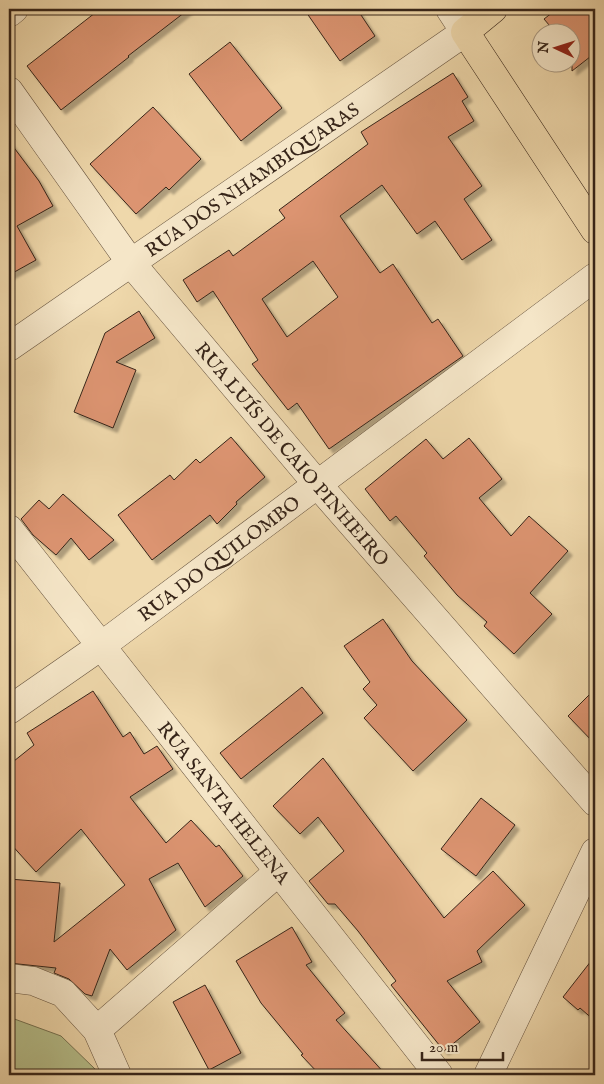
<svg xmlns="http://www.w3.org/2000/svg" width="604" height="1084" viewBox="0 0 604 1084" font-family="'IM FELL English',serif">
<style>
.green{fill:#b6bf8b;stroke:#767252}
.building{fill:#dc9471;stroke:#372519;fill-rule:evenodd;filter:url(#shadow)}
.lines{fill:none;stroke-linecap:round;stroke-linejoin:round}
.minor-casing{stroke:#65523e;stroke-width:29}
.major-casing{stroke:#372519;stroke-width:29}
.minor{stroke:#f5e6c8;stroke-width:28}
.major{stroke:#efd8ab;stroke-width:28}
.labels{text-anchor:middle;stroke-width:4;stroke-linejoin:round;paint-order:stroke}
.street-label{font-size:19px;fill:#372519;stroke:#f5e6c8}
</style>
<defs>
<filter id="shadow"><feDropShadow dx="4.5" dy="4.5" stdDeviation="1" flood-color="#0004"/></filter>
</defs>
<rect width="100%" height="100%" fill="#efd8ab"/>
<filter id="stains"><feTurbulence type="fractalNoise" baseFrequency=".004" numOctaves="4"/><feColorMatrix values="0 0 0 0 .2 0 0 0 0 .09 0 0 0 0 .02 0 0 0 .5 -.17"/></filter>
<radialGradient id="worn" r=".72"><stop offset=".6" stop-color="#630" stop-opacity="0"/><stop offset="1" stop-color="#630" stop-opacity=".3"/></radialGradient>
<polygon class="green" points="9,1017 61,1036 95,1069 96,1075 9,1075"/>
<g class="building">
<polygon points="100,9 189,9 128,56 129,57 61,110 27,66"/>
<polygon points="304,9 357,9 375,36 340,61"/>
<polygon points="557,9 595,9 595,53 572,71 572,32 555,32 544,19"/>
<polygon points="230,42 282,108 241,141 189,74"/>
<path d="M453 73 468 97 462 101 474 121 448 137 482 186 464 199 492 240 462 260 435 221 417 234 382 185 340 216 380 273 393 264 432 323 438 319 463 356 329 449 297 403 288 410 252 364 258 360 213 291 197 302 183 280 229 250 233 256 285 218 279 210 368 144 361 132ZM313 261 338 297 287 337 262 299Z"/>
<polygon points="153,107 201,159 169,190 166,187 136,214 90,164"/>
<polygon points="9,141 39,181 53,206 17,226 36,260 9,275"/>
<polygon points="139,311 155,338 116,362 136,370 113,428 74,412 105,333"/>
<polygon points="231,437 265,477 236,502 237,504 217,524 210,515 152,560 118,515 170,475 174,480 196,459 200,463"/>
<polygon points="469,438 502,479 479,498 511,536 529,516 568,551 530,593 552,614 514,654 484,626 487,622 457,595 424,556 427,553 396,516 390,521 365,489 426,439 443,459"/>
<polygon points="63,494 114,540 89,560 71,538 56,555 33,535 21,519 39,500 49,509"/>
<polygon points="383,619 412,661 467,720 413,771 364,718 377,705 363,689 370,682 344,646"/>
<polygon points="302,687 323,713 241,779 220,753"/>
<polygon points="595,689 595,744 568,716"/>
<polygon points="93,691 123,737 130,732 144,754 157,746 173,769 130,797 166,843 191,820 216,847 219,845 243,876 205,907 178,863 149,879 176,930 127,970 110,949 92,996 85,994 69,979 54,973 56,968 9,963 9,879 60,883 54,942 125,885 81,829 36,872 9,842 9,765 34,745 27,733"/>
<polygon points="323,758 444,918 493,871 525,905 477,951 482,962 447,981 480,1022 444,1051 391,985 396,981 358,931 335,904 328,904 309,881 344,851 318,817 300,834 273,806"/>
<polygon points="481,798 515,825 476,876 441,849"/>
<polygon points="292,927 312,962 306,965 345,1013 336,1020 386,1075 320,1075 301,1055 303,1054 261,1003 236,961"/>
<polygon points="595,956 595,1021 580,1008 578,1010 563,997"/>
<polygon points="205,985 241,1053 209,1070 173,1002"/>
</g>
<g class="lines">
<defs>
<g id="minor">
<polyline points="9,13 14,9"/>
<path id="s1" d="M9 91 131 263 318 485 595 802"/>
<path id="s2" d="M9 347 465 32 450 9"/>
<path id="s3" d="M9 529 439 1075"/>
<path id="s4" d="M9 710 101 646 595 277"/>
<polyline points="9,978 33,981 63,993 97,1030 117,1075"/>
<polyline points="97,1030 278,872"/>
<polyline points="488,1075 595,852"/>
</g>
<polyline id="major" points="493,9 465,32 595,230"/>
</defs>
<use href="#minor" class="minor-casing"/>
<use href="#major" class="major-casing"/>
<use href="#minor" class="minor"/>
<use href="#major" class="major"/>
</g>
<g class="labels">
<g class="street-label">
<text dy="7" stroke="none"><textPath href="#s2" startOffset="295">RUA DOS NHAMBIQUARAS</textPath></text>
<text dy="7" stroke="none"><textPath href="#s1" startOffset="461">RUA LUÍS DE CAIO PINHEIRO</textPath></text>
<text dy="7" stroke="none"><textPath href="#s4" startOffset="259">RUA DO QUILOMBO</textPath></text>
<text dy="7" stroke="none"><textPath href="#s3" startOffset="348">RUA SANTA HELENA</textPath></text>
</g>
</g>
<rect width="604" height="1084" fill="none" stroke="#efd8ab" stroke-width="30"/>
<rect x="10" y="10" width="584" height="1064" fill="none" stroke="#372519" stroke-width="2.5"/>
<rect x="15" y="15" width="574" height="1054" fill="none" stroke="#372519"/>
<g transform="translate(556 48) rotate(274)"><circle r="24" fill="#f5e6c8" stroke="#a99982"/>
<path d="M0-4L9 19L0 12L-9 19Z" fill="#8f2418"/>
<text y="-8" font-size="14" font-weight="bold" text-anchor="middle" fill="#372519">N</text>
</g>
<path d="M422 1052v8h81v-8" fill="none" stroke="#372519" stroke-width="2.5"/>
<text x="429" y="1052" font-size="15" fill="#372519" stroke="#f5e6c8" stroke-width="4" paint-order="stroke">20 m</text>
<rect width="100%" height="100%" filter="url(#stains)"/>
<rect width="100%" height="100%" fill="url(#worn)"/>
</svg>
